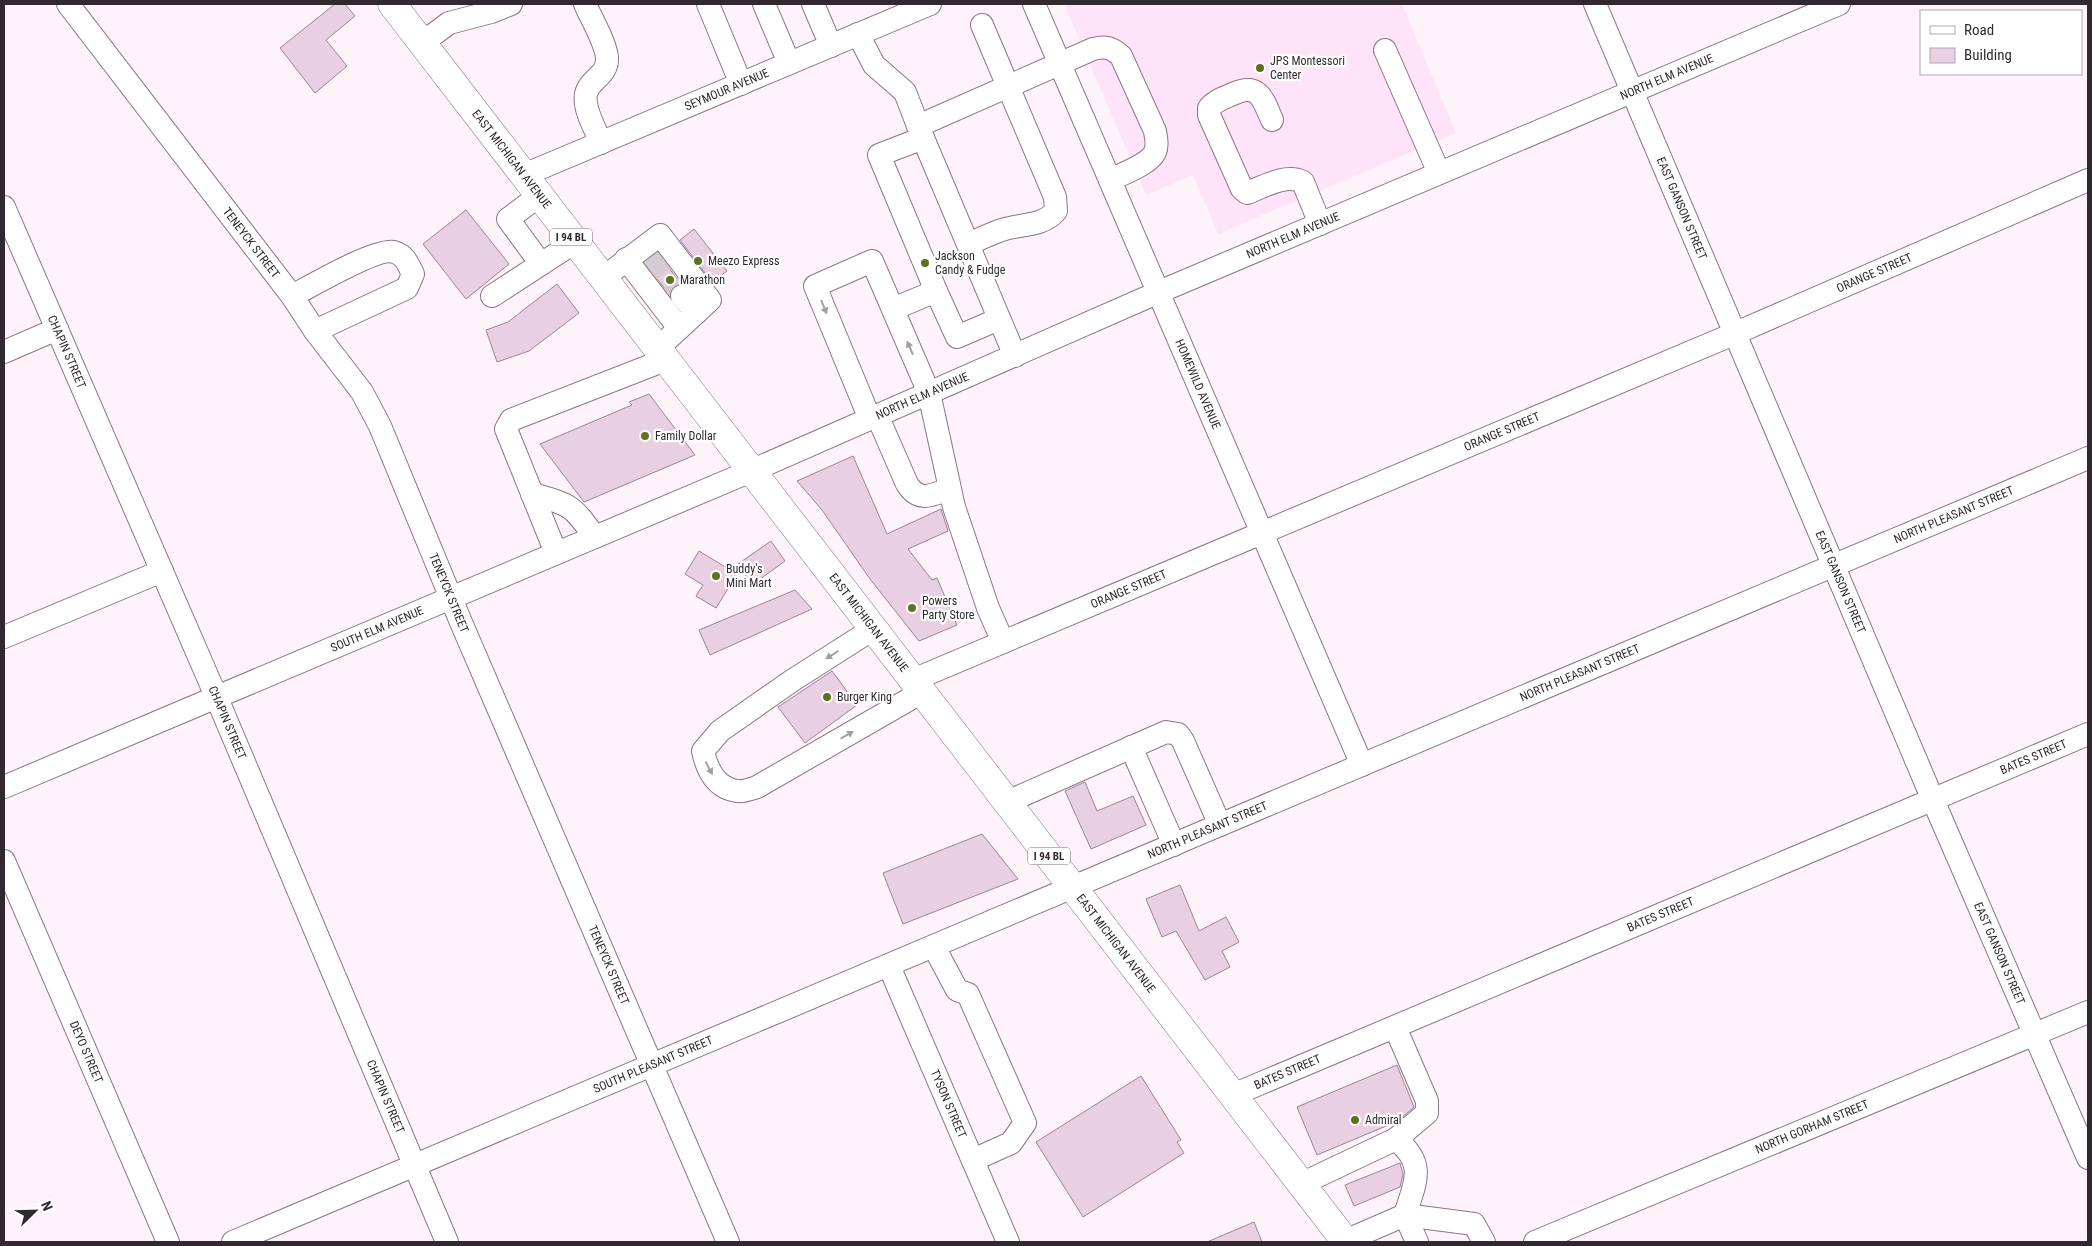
<svg xmlns="http://www.w3.org/2000/svg" width="2092" height="1246" viewBox="0 0 2092 1246" font-family="'Roboto Condensed',sans-serif">
<style>
.built{fill:#ffe4f9}
.building{fill:#e8cfe2;stroke:#9c8497}
.lines{fill:none;stroke-linecap:round;stroke-linejoin:round}
.minor-tunnel{stroke:#d5cbd2;stroke-width:22;stroke-dasharray:22 11;stroke-linecap:butt}
.minor-casing{stroke:#8c7587;stroke-width:24}
.major-casing{stroke:#8c7587;stroke-width:29}
.minor{stroke:#fff;stroke-width:22}
.major{stroke:#fff;stroke-width:28}
.oneway{fill:#a39fa2}
.poi-dot{fill:#5c7222;stroke:#fff;stroke-width:2}
.labels{text-anchor:middle;stroke-width:4.5;stroke-linejoin:round;paint-order:stroke}
.shield{fill:#fff;stroke:#70696e;stroke-width:1}
.shield-label{font-size:11px;font-weight:bold;fill:#322930}
.poi-label{font-size:12px;fill:#322930;stroke:#fff;text-anchor:start}
.street-label{font-size:12px;fill:#322930;stroke:#fff}
</style>
<rect width="100%" height="100%" fill="#fef3fb"/>
<polygon class="built" points="1064,4 1402,4 1456,133 1218,234 1193,175 1146,195"/>
<g class="building">
<polygon points="335,4 345,4 355,16 326,40 347,66 315,93 280,48"/>
<polygon points="466,210 509,264 466,299 423,244"/>
<polygon points="694,229 727,271 712,282 680,240"/>
<polygon points="658,253 680,283 673,286 669,294 645,263"/>
<polygon points="557,284 579,313 529,351 497,362 486,330 508,322"/>
<polygon points="649,394 695,455 584,502 540,444 632,405 629,402"/>
<polygon points="853,456 887,534 941,509 948,531 908,549 932,580 937,578 957,625 919,641 870,579 822,510 797,481"/>
<polygon points="771,541 785,561 752,585 738,564"/>
<polygon points="699,551 737,574 716,608 696,596 703,585 685,574"/>
<polygon points="795,590 812,609 710,655 699,630"/>
<polygon points="832,671 857,705 805,743 778,707"/>
<polygon points="1085,782 1097,811 1133,796 1146,825 1091,849 1065,791"/>
<polygon points="982,834 1018,879 903,924 883,873"/>
<polygon points="1180,885 1199,931 1226,917 1239,942 1222,951 1230,967 1205,980 1176,931 1162,937 1146,899"/>
<polygon points="1397,1065 1414,1107 1398,1121 1317,1155 1297,1107"/>
<polygon points="1141,1076 1181,1140 1177,1142 1184,1153 1083,1217 1036,1142"/>
<polygon points="1400,1163 1403,1174 1400,1187 1354,1206 1345,1185"/>
<polygon points="1254,1222 1262,1242 1207,1242"/>
</g>
<g class="lines">
<polyline class="minor-tunnel" points="651,256 682,296"/>
<defs>
<g id="minor">
<path id="s1" d="M68 4 292 296 315 331 362 392 380 426 460 620 728 1242"/>
<path d="M585 4C591 18 606 43 607 58 608 76 589 79 586 94 583 109 596 130 601 143"/>
<polyline points="708,4 741,84"/>
<polyline points="764,4 789,63"/>
<polyline points="813,4 831,46"/>
<path id="s2" d="M1034 4 1362 765"/>
<path id="s3" d="M1595 4 1933 800 2088 1158"/>
<polyline points="858,34 874,65 905,92 918,126"/>
<polyline points="422,43 449,23 491,12 511,4"/>
<polyline points="1385,50 1439,173"/>
<path d="M1272 120C1263 99 1259 82 1233 94 1224 98 1216 100 1209 108V115L1242 189 1247 193C1263 187 1286 173 1303 182L1320 224"/>
<polyline points="923,138 879,155 936,291"/>
<path id="s4" d="M524 175 930 4"/>
<polyline points="540,195 508,219 541,264"/>
<path id="s5" d="M4 207 216 696 447 1242"/>
<path d="M968 244C980 239 992 233 1005 229 1023 224 1043 226 1056 211L1055 197 982 25"/>
<polyline points="626,259 679,328"/>
<polyline points="603,278 660,235 710,300 657,349"/>
<path d="M292 296C309 287 378 247 394 252 405 255 408 264 413 274L407 288 315 331"/>
<polyline points="492,296 575,242"/>
<polyline points="682,296 696,313"/>
<polyline points="893,309 936,291 957,337 999,319"/>
<polyline points="4,352 57,329"/>
<path d="M1015 356 918 126 1093 49C1105 46 1111 47 1121 56L1155 131C1156 138 1158 145 1155 152 1150 164 1122 174 1110 180"/>
<path d="M877 415 907 484C919 503 932 495 949 489"/>
<polyline points="870,419 815,286 872,261 929,393 954,507 988,608 1003,642"/>
<path d="M532 494C571 505 571 504 595 537"/>
<polyline points="556,553 506,429 511,420 665,360"/>
<path d="M873 629 793 680 720 731 703 751C707 770 716 788 737 791 743 792 751 789 757 787L922 692"/>
<polyline points="4,637 162,571"/>
<path id="s6" d="M913 680 1736 333 2088 180"/>
<polyline points="1131,747 1174,845"/>
<path id="s7" d="M4 787 751 471 1159 292 1839 4"/>
<polyline points="1007,802 1166,732 1178,734 1183,741 1220,825"/>
<path id="s8" d="M4 861 168 1242"/>
<polyline points="934,947 957,990 968,994 1025,1123 1011,1143 973,1160"/>
<path id="s9" d="M889 966 1008 1242"/>
<polyline points="1395,1027 1427,1101 1427,1113 1396,1139"/>
<path id="s10" d="M1233 1095 2088 734"/>
<path d="M1301 1184 1396 1139C1427 1165 1415 1182 1405 1215L1417 1242"/>
<polyline points="1345,1241 1405,1215 1474,1224 1484,1242"/>
<path id="s11" d="M233 1242 2088 458"/>
<path id="s12" d="M1535 1242 2088 1012"/>
</g>
<g id="major">
<path id="s13" d="M392 4 1346 1242"/>
</g>
</defs>
<use href="#minor" class="minor-casing"/>
<use href="#major" class="major-casing"/>
<use href="#minor" class="minor"/>
<use href="#major" class="major"/>
</g>
<defs><path id="oneway-solid" d="M-6-.8H1V-3.2L6.5 0L1 3.2V.8H-6Z" transform="scale(1.25)"/></defs>
<g class="oneway">
<use href="#oneway-solid" transform="translate(824 307) rotate(67)"/>
<use href="#oneway-solid" transform="translate(910 348) rotate(-114)"/>
<use href="#oneway-solid" transform="translate(832 655) rotate(148)"/>
<use href="#oneway-solid" transform="translate(847 735) rotate(-30)"/>
<use href="#oneway-solid" transform="translate(709 768) rotate(62)"/>
</g>
<g class="poi-dot">
<circle cx="1260" cy="68" r="5"/>
<circle cx="698" cy="261" r="5"/>
<circle cx="925" cy="263" r="5"/>
<circle cx="670" cy="280" r="5"/>
<circle cx="645" cy="436" r="5"/>
<circle cx="716" cy="576" r="5"/>
<circle cx="912" cy="608" r="5"/>
<circle cx="827" cy="697" r="5"/>
<circle cx="1355" cy="1120" r="5"/>
</g>
<g class="labels">
<g class="shield">
<rect x="550" y="228.5" width="42" height="17" rx="4"/>
<rect x="1028" y="847.5" width="42" height="17" rx="4"/>
</g>
<g class="shield-label">
<text x="571" y="241">I 94 BL</text>
<text x="1049" y="860">I 94 BL</text>
</g>
<g class="poi-label">
<text x="1270" y="65">JPS Montessori<tspan x="1270" dy="14">Center</tspan></text>
<text x="935" y="260">Jackson<tspan x="935" dy="14">Candy &amp; Fudge</tspan></text>
<text x="708" y="265">Meezo Express</text>
<text x="680" y="284">Marathon</text>
<text x="655" y="440">Family Dollar</text>
<text x="726" y="573">Buddy's<tspan x="726" dy="14">Mini Mart</tspan></text>
<text x="922" y="605">Powers<tspan x="922" dy="14">Party Store</tspan></text>
<text x="837" y="701">Burger King</text>
<text x="1365" y="1124">Admiral</text>
</g>
<g class="street-label">
<text dy="4" stroke="none"><textPath href="#s7" startOffset="1808">NORTH ELM AVENUE</textPath></text>
<text dy="4" stroke="none"><textPath href="#s4" startOffset="220">SEYMOUR AVENUE</textPath></text>
<text dy="4" stroke="none"><textPath href="#s13" startOffset="196">EAST MICHIGAN AVENUE</textPath></text>
<text dy="4" stroke="none"><textPath href="#s3" startOffset="222">EAST GANSON STREET</textPath></text>
<text dy="4" stroke="none"><textPath href="#s7" startOffset="1402">NORTH ELM AVENUE</textPath></text>
<text dy="4" stroke="none"><textPath href="#s1" startOffset="301">TENEYCK STREET</textPath></text>
<text dy="4" stroke="none"><textPath href="#s6" startOffset="1044">ORANGE STREET</textPath></text>
<text dy="4" stroke="none"><textPath href="#s5" startOffset="158">CHAPIN STREET</textPath></text>
<text dy="4" stroke="none"><textPath href="#s2" startOffset="414">HOMEWILD AVENUE</textPath></text>
<text dy="4" stroke="none"><textPath href="#s7" startOffset="998">NORTH ELM AVENUE</textPath></text>
<text dy="4" stroke="none"><textPath href="#s6" startOffset="639">ORANGE STREET</textPath></text>
<text dy="4" stroke="none"><textPath href="#s11" startOffset="1868">NORTH PLEASANT STREET</textPath></text>
<text dy="4" stroke="none"><textPath href="#s3" startOffset="628">EAST GANSON STREET</textPath></text>
<text dy="4" stroke="none"><textPath href="#s6" startOffset="234">ORANGE STREET</textPath></text>
<text dy="4" stroke="none"><textPath href="#s1" startOffset="706">TENEYCK STREET</textPath></text>
<text dy="4" stroke="none"><textPath href="#s13" startOffset="781">EAST MICHIGAN AVENUE</textPath></text>
<text dy="4" stroke="none"><textPath href="#s7" startOffset="405">SOUTH ELM AVENUE</textPath></text>
<text dy="4" stroke="none"><textPath href="#s11" startOffset="1462">NORTH PLEASANT STREET</textPath></text>
<text dy="4" stroke="none"><textPath href="#s5" startOffset="562">CHAPIN STREET</textPath></text>
<text dy="4" stroke="none"><textPath href="#s10" startOffset="869">BATES STREET</textPath></text>
<text dy="4" stroke="none"><textPath href="#s11" startOffset="1058">NORTH PLEASANT STREET</textPath></text>
<text dy="4" stroke="none"><textPath href="#s10" startOffset="464">BATES STREET</textPath></text>
<text dy="4" stroke="none"><textPath href="#s13" startOffset="1186">EAST MICHIGAN AVENUE</textPath></text>
<text dy="4" stroke="none"><textPath href="#s3" startOffset="1032">EAST GANSON STREET</textPath></text>
<text dy="4" stroke="none"><textPath href="#s1" startOffset="1111">TENEYCK STREET</textPath></text>
<text dy="4" stroke="none"><textPath href="#s8" startOffset="208">DEYO STREET</textPath></text>
<text dy="4" stroke="none"><textPath href="#s11" startOffset="456">SOUTH PLEASANT STREET</textPath></text>
<text dy="4" stroke="none"><textPath href="#s10" startOffset="59">BATES STREET</textPath></text>
<text dy="4" stroke="none"><textPath href="#s5" startOffset="968">CHAPIN STREET</textPath></text>
<text dy="4" stroke="none"><textPath href="#s9" startOffset="150">TYSON STREET</textPath></text>
<text dy="4" stroke="none"><textPath href="#s12" startOffset="300">NORTH GORHAM STREET</textPath></text>
</g>
</g>
<rect width="2092" height="1246" fill="none" stroke="#322930" stroke-width="10"/>
<rect x="1920" y="10" width="162" height="65" fill="#ffffff" stroke="#ada9ac"/>
<rect x="1930" y="26" width="25" height="8" fill="#ffffff" stroke="#ada9ac"/>
<text x="1964" y="35" font-size="15" fill="#322930">Road</text>
<rect x="1930" y="48" width="25" height="15" fill="#e8cfe2" stroke="#ada9ac"/>
<text x="1964" y="60" font-size="15" fill="#322930">Building</text>
<g transform="translate(35 1211) rotate(67)" stroke="#ffffff" stroke-width="4" paint-order="stroke">
<path d="M0-4L9 19L0 12L-9 19Z" fill="#322930"/>
<text y="-8" font-size="14" font-weight="bold" text-anchor="middle" fill="#322930">N</text>
</g>
</svg>
